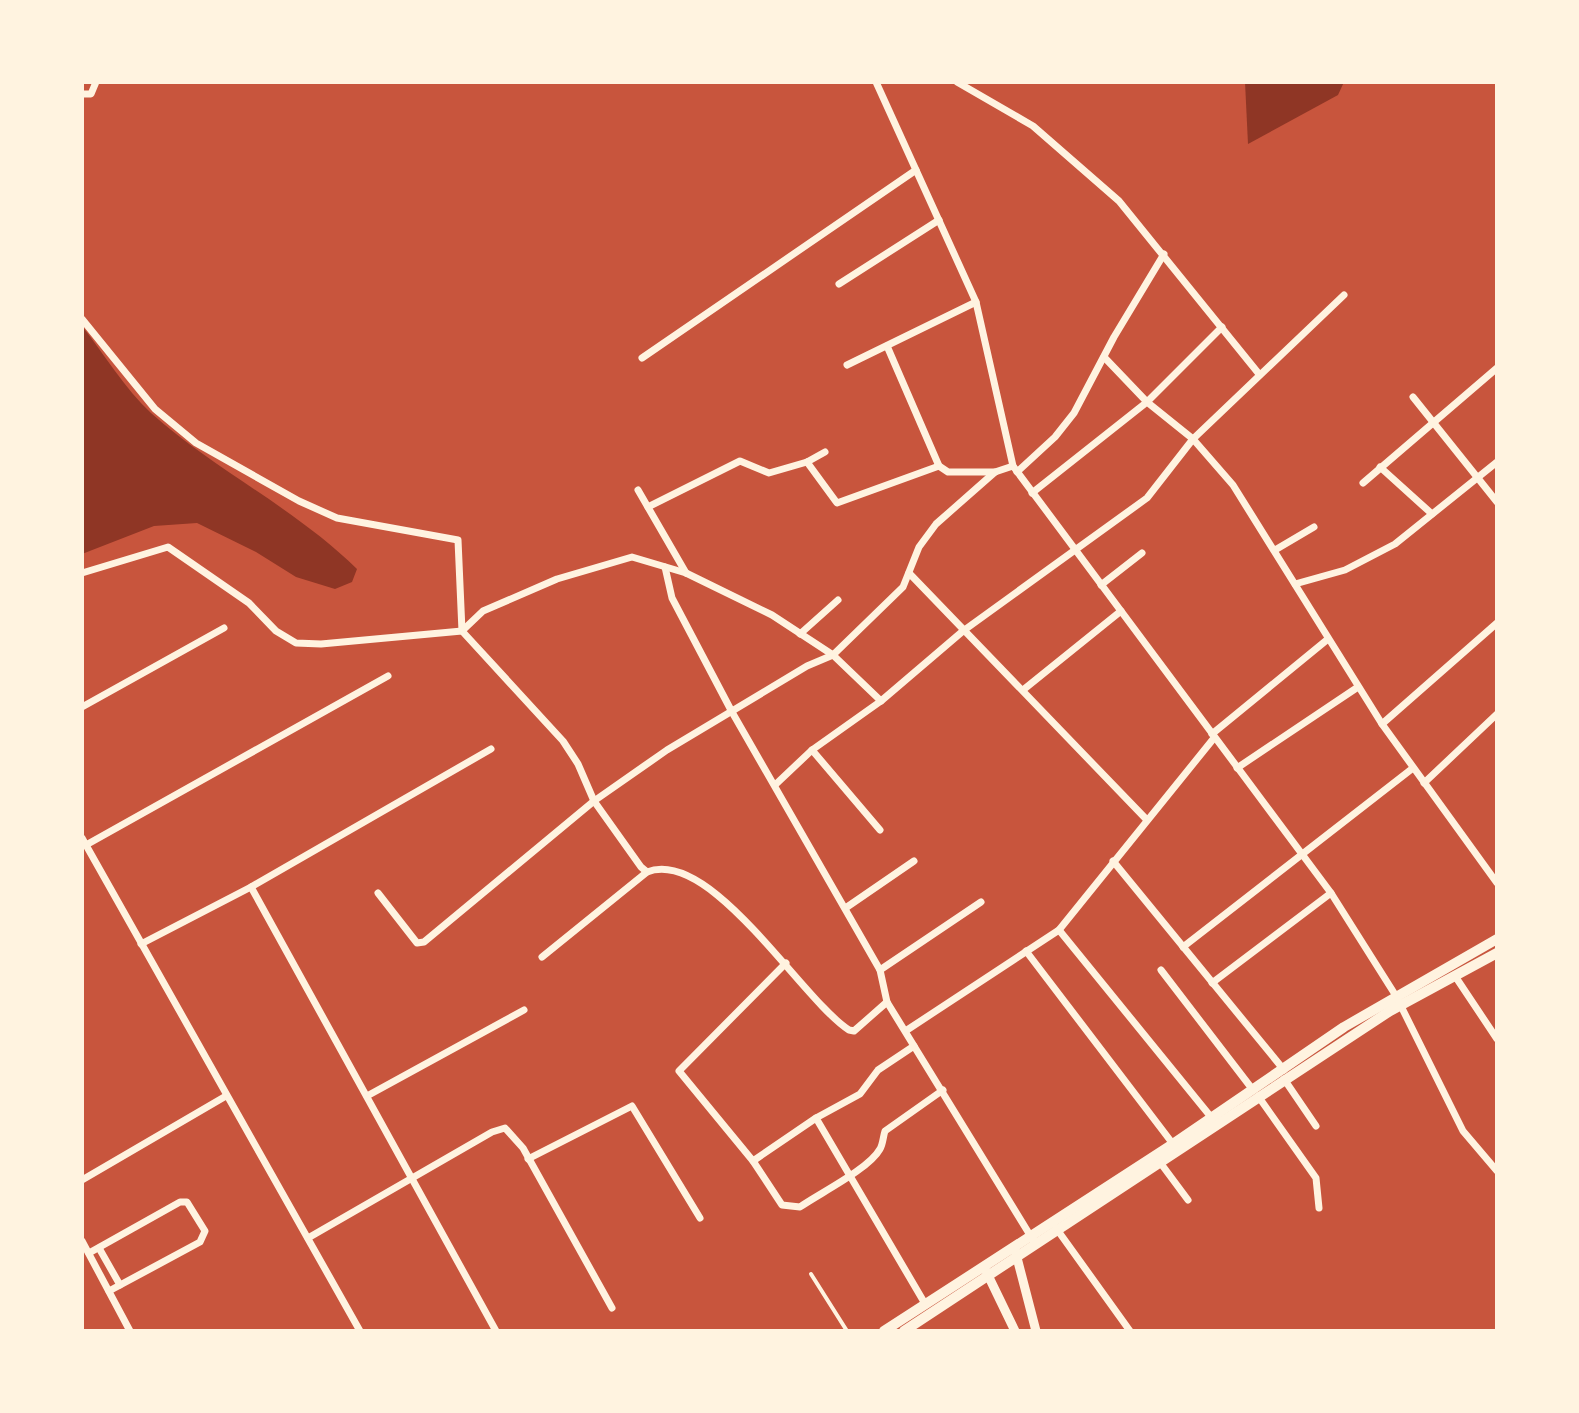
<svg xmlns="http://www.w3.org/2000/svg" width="1579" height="1413" viewBox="0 0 1579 1413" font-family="'DM Sans',sans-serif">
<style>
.water{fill:#8f3625}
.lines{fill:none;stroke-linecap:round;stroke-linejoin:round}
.service{stroke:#fff3e0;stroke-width:4}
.minor{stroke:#fff3e0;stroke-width:7}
.tertiary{stroke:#fff3e0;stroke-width:9}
.secondary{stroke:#fff3e0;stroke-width:10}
</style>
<rect width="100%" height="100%" fill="#c8553d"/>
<g class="water">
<polygon points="1245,82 1344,82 1338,95 1248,144"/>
<path d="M82 326C104 354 125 389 151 413 216 471 295 508 357 569L352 582 335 589 296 577 256 552 197 523 154 526 82 554Z"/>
</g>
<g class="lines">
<polyline class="service" points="811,1274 847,1331"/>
<g class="minor">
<polyline points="876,82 976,302 1013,466 1331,893 1396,996 1463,1131 1497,1171"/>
<polyline points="957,82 1033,126 1119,201 1259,374"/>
<polyline points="82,94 91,94 96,82"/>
<polyline points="839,284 939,220"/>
<path d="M82 319 155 409 196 443 299 501 337 518 458 540 462 631 563 741 578 764 594 801 641 867 647 872C711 847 801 999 849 1030L854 1031 887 1002"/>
<polyline points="887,346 939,466 948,472 995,472"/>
<polyline points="1104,357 1147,402 1222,327"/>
<polyline points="642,358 916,170"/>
<polyline points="847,365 976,302"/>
<polyline points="1413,397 1497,502"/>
<polyline points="807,462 837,503 939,466"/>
<polyline points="1380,467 1432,514"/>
<polyline points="1017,472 1055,437 1074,413 1114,337 1164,254"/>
<polyline points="1363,483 1497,368"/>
<polyline points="638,490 686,573"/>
<polyline points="1032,493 1147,402 1193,439 1233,485 1382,724 1497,883"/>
<polyline points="648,507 740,461 769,473 807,462 825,452"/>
<polyline points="1275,550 1314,527"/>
<polyline points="665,567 672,598 732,712 880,970 887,1002 1033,1240"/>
<polyline points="82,573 168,547 249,603 276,631 296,643 321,644 462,631 483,611 557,579 632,557 686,573 772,615 833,655 881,701"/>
<polyline points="909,573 1147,820"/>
<polyline points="1295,584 1345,570 1395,544 1497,462"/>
<polyline points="1101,585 1142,553"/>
<polyline points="800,634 838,600"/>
<polyline points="1023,690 1121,611"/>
<polyline points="82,707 224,628"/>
<polyline points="1382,724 1497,623"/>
<polyline points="1212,734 1328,639"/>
<polyline points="812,750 880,830"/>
<polyline points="1237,768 1358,687"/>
<polyline points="1424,783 1497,714"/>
<polyline points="775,785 812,750 881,701 963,631 1147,498 1193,439 1344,295"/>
<polyline points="82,838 360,1331"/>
<polyline points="86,845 388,676"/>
<polyline points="1113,861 1284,1070"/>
<polyline points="251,887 496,1331"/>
<polyline points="378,893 417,943 424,942 594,801 667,750 807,666 833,655 903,587 919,547 936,524 995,472 1013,466"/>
<polyline points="847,907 914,861"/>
<polyline points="1059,930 1211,1117"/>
<polyline points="141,944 251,887 491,749"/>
<polyline points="1183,947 1413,768"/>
<polyline points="1026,951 1173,1144"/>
<polyline points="542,957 647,872"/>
<path d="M786 963 679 1071 753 1161 782 1205 800 1207C820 1193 869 1169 880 1149 883 1144 883 1137 885 1131L943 1090"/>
<polyline points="880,970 981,902"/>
<polyline points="1161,970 1253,1090"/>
<polyline points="1455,976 1497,1039"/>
<polyline points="1212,983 1331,893"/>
<polyline points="907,1030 1059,930 1214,738"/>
<polyline points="914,1046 878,1070 860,1094 816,1118 924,1302"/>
<polyline points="1284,1079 1316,1126"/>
<polyline points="367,1096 524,1010"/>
<polyline points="1258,1096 1316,1178 1319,1208"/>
<polyline points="528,1159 632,1106 700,1218"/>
<polyline points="753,1161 816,1118"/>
<polyline points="1159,1161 1188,1200"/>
<polyline points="82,1180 226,1096"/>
<polyline points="1056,1228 1130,1331"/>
<polyline points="308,1238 492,1132 505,1128 523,1148 612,1308"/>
<polyline points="82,1241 130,1331"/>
<polyline points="99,1248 120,1285"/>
<polyline points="89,1253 180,1202 187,1202 205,1231 200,1242 109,1291"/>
</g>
<g class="tertiary">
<polyline points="1015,1250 1036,1331"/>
<polyline points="985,1269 1015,1331"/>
</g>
<g class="secondary">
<polyline points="884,1331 1173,1144 1344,1027 1497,939"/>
<polyline points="904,1331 1390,1011 1497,953"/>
</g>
</g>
<rect width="1579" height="1413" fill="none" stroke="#fff3e0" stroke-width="168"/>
</svg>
